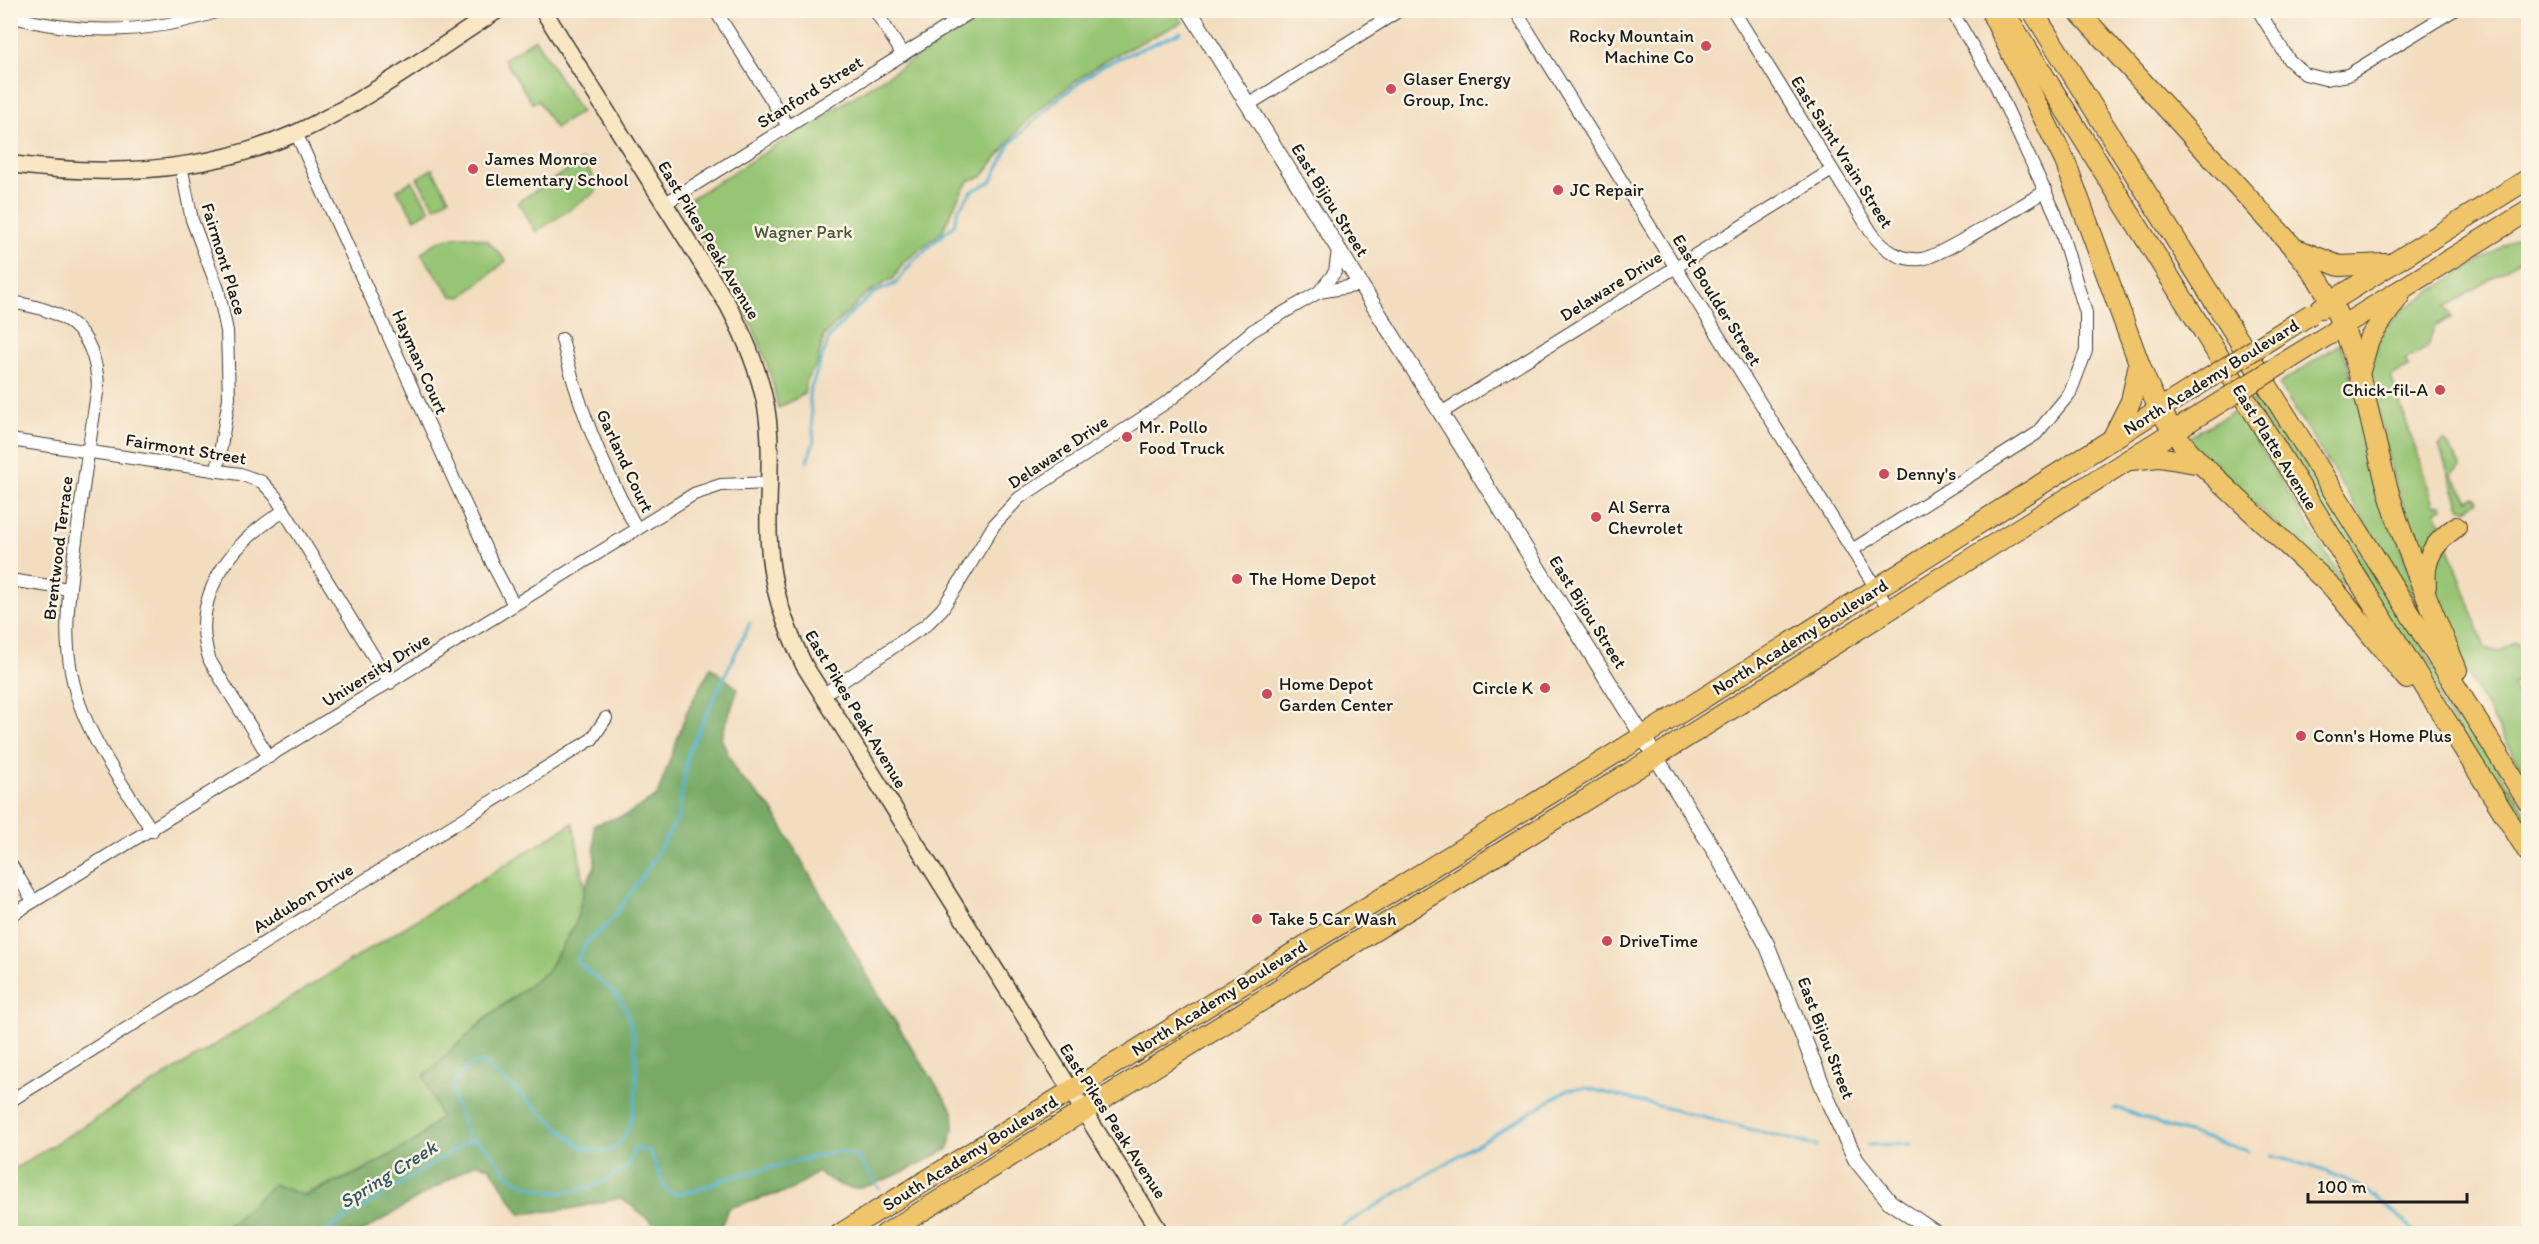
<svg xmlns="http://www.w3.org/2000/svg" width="2539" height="1244" viewBox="0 0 2539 1244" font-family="Itim,sans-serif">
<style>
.green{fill:#96c573;stroke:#597048;stroke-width:1.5}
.forest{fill:#78aa65;stroke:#4a6340;stroke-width:1.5}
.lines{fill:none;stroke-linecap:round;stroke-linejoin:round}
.stream{stroke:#54b3d2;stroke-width:3}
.minor-casing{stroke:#3c3934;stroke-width:14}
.tertiary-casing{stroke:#3c3934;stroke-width:17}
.secondary-casing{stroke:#3c3934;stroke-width:19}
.trunk-casing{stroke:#3c3934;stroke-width:22}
.minor{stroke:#fff;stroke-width:12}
.tertiary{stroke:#fff;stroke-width:15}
.secondary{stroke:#f9e7c3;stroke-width:16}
.trunk{stroke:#f0c469;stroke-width:20}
.trunk-bridge-casing{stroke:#3c3934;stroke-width:22;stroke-linecap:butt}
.trunk-bridge{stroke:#f0c469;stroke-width:20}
.poi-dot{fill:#d1495b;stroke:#fcf5e5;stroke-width:2}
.labels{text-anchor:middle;stroke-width:5;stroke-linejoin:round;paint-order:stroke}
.poi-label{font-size:18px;fill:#1c1c1c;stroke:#fcf5e5;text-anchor:start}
.street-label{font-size:18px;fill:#1c1c1c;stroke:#fcf5e5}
.park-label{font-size:18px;fill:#47573a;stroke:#fcf5e5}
.water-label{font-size:20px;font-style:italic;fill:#325865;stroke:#fcf5e5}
</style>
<rect width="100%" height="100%" fill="#fcf5e5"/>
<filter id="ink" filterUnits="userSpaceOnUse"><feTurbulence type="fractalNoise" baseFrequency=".0167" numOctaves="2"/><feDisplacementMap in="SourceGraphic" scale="12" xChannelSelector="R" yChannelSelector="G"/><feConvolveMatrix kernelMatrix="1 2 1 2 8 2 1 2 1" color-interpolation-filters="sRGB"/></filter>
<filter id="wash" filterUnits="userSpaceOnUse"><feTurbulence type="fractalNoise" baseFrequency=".008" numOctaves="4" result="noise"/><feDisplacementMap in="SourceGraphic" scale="24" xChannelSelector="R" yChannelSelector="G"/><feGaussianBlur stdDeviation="1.35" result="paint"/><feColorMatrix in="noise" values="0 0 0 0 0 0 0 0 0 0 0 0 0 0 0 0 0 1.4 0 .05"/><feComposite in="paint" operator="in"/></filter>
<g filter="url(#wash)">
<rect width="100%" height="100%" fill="#f2ddbf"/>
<g class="green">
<path d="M992 10 1175 11 1183 22 1105 60 1049 101 1020 128 982 177 970 180 960 194 942 232 903 263 894 278 865 295 824 336 817 364 807 378 804 394 778 408C765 329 725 276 683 209L684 203Z"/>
<polygon points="535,39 581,112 555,128 538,100 532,103 504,59"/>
<polygon points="583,160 593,177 596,192 536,232 518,202"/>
<polygon points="432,169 449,198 435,207 417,178"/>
<polygon points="412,181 430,210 415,219 397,190"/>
<polygon points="2528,230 2528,255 2446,307 2452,317 2434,327 2428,347 2405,360 2409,367 2391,376 2434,505 2442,504 2443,508 2436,511 2485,648 2498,652 2516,642 2521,649 2528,644 2528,675 2513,685 2528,711 2528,779 2478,693 2442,622 2393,477 2367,367 2385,327 2402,310"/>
<path d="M469 236 488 241 506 261 462 297 452 296 421 254C435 240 449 236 469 236Z"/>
<polygon points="2338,345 2342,346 2420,610 2279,384"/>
<polygon points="2264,394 2528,816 2528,843 2250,402"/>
<polygon points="2237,410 2345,584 2340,586 2186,438"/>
<polygon points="2443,441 2446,442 2461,467 2451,474 2469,500 2474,497 2477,499 2478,502 2467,509 2460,507 2439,446"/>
<polygon points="573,823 585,887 575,925 547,972 488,1016 424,1076 440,1117 417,1140 360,1172 229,1224 221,1233 16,1234 11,1226 11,1171"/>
</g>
<path class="forest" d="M711 667 738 689 721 738 738 775 772 809 885 1006 953 1111 954 1127 948 1149C926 1161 881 1185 857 1188 843 1190 828 1178 818 1172L791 1190 728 1208 719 1233H651L653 1223 621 1198 570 1209 520 1214 490 1167 476 1163 360 1233H221L274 1184 305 1196 360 1172 417 1140 440 1117 424 1076 480 1024 547 971 575 925 585 887 595 866 594 825 628 814 657 796 687 711Z"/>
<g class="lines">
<g class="stream">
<polyline points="1220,13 1226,10"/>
<polyline points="807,461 814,441 809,393 829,338 850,314 874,293 895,284 913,261 954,225 958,210 972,191 991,182 1010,144 1055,101 1103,65 1181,32"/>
<polyline points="2114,1109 2121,1109 2168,1127 2248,1151"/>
<path d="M470 1140 454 1101 453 1084 470 1065 483 1062 580 1146C590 1149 602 1155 612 1149 645 1128 639 1044 627 1013 618 989 593 979 577 961L585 944 610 922 650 865 678 818 688 753 750 623"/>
<path d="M470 1140C494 1143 495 1167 513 1178 546 1199 581 1196 613 1176 618 1173 625 1170 628 1166 631 1161 632 1154 634 1148L650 1151 665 1189 676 1194 698 1190 724 1179 838 1151 858 1157 879 1188"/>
<polyline points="1867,1145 1911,1144"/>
<path d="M2271 1156C2333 1170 2373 1186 2416 1234"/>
<polyline points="321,1234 470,1140"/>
<polyline points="1329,1234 1569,1089 1587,1088 1817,1146"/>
</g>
</g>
</g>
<g filter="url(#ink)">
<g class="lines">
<defs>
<g id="minor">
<polyline points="715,10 788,126"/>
<polyline points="875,10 903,55"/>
<polyline points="1515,10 1889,609"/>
<path d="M1733 10 1871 232C1883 249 1899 261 1921 259 1939 258 2024 203 2046 191"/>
<polyline points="2258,10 2289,60 2305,74 2325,79 2348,75 2454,10"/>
<path d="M10 16C82 36 152 34 222 10"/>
<polyline points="1248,105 1400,10"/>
<polyline points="296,133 492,563 514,605"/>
<polyline points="181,166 192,220 218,289 227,331 229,398 217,471"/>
<polyline points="664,204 974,10"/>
<polyline points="1319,292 1360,285"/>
<path d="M10 302C65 310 95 327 98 386 91 433 84 479 78 526 69 593 57 648 83 713 100 755 129 793 152 831"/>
<path d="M562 339C578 407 603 468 637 529"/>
<polyline points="1441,413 1832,170"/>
<polyline points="10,440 240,474 262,482 275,496 390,683"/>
<polyline points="1852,550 2036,434 2070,393 2086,351 2086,313 2056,215 1996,86 1951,10"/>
<polyline points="10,580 69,589"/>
<polyline points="821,696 926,625 942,609 959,583 994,525 1019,498 1170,400 1252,331 1319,292 1335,272 1338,250"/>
<path d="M269 757 210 661C188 597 231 543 284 511"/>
<polyline points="10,863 33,901"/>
<polyline points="10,916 694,494 721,485 769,483"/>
<polyline points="10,1101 592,739 606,718"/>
</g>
<polyline id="tertiary" points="1189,10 1717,855 1767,945 1830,1105 1856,1160 1890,1202 1937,1234"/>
<g id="secondary">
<path d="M543 10 728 305C745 337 759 370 766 407 774 452 766 498 769 543 771 587 785 626 804 665L1161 1234"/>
<path d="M10 164C106 177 206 173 296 133 367 101 432 52 498 10"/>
</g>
<g id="trunk">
<polyline points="2003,10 2528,852"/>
<polyline points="2032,10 2528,802"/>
<path d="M2077 10 2294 248C2361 324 2363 407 2391 500 2409 559 2434 614 2457 670"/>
<polyline points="1993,16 2065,161 2139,363 2131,401 2113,437"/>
<polyline points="2299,250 2339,266 2386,264"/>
<polyline points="2321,308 2528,179"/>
<polyline points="2334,331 2528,211"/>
<path d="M2139 363C2153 401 2171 434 2201 464"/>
<polyline points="2360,371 2369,339 2400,295"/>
<polyline points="2131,460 2159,457 2201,464 2334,589 2407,679"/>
<path d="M2426 586C2423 558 2434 543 2456 527"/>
<polyline points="840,1234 1661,725 2174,400"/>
<polyline points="885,1234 1642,765 2187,423"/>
</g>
</defs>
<use href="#minor" class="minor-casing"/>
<use href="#tertiary" class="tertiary-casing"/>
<use href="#secondary" class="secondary-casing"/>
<use href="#trunk" class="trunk-casing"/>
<use href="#minor" class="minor"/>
<use href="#tertiary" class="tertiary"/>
<use href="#secondary" class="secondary"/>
<use href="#trunk" class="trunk"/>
<defs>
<g id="trunk-bridge">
<polyline points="2174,400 2311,314"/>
<polyline points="2187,423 2330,334"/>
</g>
</defs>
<use href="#trunk-bridge" class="trunk-bridge-casing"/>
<use href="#trunk-bridge" class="trunk-bridge"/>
</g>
</g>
<g class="poi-dot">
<circle cx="1706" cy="46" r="6"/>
<circle cx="1391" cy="89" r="6"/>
<circle cx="473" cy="169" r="6"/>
<circle cx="1558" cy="190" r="6"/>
<circle cx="2440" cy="390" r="6"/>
<circle cx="1127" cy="437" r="6"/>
<circle cx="1884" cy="474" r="6"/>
<circle cx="1596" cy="517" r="6"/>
<circle cx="1237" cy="579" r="6"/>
<circle cx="1545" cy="688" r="6"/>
<circle cx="1267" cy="694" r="6"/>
<circle cx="2301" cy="736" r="6"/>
<circle cx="1257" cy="919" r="6"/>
<circle cx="1607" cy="941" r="6"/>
</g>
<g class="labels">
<g class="poi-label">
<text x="1694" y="42" text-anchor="end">Rocky Mountain<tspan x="1694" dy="21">Machine Co</tspan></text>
<text x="1403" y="85">Glaser Energy<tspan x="1403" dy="21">Group, Inc.</tspan></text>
<text x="485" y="165">James Monroe<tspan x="485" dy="21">Elementary School</tspan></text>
<text x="1570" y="196">JC Repair</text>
<text x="2428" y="396" text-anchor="end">Chick-fil-A</text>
<text x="1139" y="433">Mr. Pollo<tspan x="1139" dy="21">Food Truck</tspan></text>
<text x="1896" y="480">Denny's</text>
<text x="1608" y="513">Al Serra<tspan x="1608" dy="21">Chevrolet</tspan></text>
<text x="1249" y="585">The Home Depot</text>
<text x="1279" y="690">Home Depot<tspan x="1279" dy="21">Garden Center</tspan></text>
<text x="1533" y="694" text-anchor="end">Circle K</text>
<text x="2313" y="742">Conn's Home Plus</text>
<text x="1269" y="925">Take 5 Car Wash</text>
<text x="1619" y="947">DriveTime</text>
</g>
<g class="street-label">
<text transform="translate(810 92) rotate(-32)" y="6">Stanford Street</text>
<text transform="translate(1842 152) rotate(58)" y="6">East Saint Vrain Street</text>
<text transform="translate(1330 200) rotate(58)" y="6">East Bijou Street</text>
<text transform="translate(709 240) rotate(59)" y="6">East Pikes Peak Avenue</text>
<text transform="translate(224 259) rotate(73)" y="6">Fairmont Place</text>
<text transform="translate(1611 286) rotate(-32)" y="6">Delaware Drive</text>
<text transform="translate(1717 300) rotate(58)" y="6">East Boulder Street</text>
<text transform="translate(420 362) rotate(66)" y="6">Hayman Court</text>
<text transform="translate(2211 377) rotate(-32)" y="6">North Academy Boulevard</text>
<text transform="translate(2275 447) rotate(58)" y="6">East Platte Avenue</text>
<text transform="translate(186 449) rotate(9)" y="6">Fairmont Street</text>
<text transform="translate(1058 452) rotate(-34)" y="6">Delaware Drive</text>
<text transform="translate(625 461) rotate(65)" y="6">Garland Court</text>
<text transform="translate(58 548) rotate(-83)" y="6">Brentwood Terrace</text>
<text transform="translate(1588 612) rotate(58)" y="6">East Bijou Street</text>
<text transform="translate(1800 637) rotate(-32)" y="6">North Academy Boulevard</text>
<text transform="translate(376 670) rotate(-32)" y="6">University Drive</text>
<text transform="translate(856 709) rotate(59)" y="6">East Pikes Peak Avenue</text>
<text transform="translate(303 898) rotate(-32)" y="6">Audubon Drive</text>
<text transform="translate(1219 998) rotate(-32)" y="6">North Academy Boulevard</text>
<text transform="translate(1826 1038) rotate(69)" y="6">East Bijou Street</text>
<text transform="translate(1113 1121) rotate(57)" y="6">East Pikes Peak Avenue</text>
<text transform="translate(970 1153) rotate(-32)" y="6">South Academy Boulevard</text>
</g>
<g class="park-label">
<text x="803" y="238">Wagner Park</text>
</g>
<g class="water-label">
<text transform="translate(388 1174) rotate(-32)" y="7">Spring Creek</text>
</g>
</g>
<rect width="2539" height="1244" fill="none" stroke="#fcf5e5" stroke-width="36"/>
<path d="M2308 1193v9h159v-9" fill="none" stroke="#1c1c1c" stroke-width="3"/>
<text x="2317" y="1193" font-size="18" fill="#1c1c1c" stroke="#fcf5e5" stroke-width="4.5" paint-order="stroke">100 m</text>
</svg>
